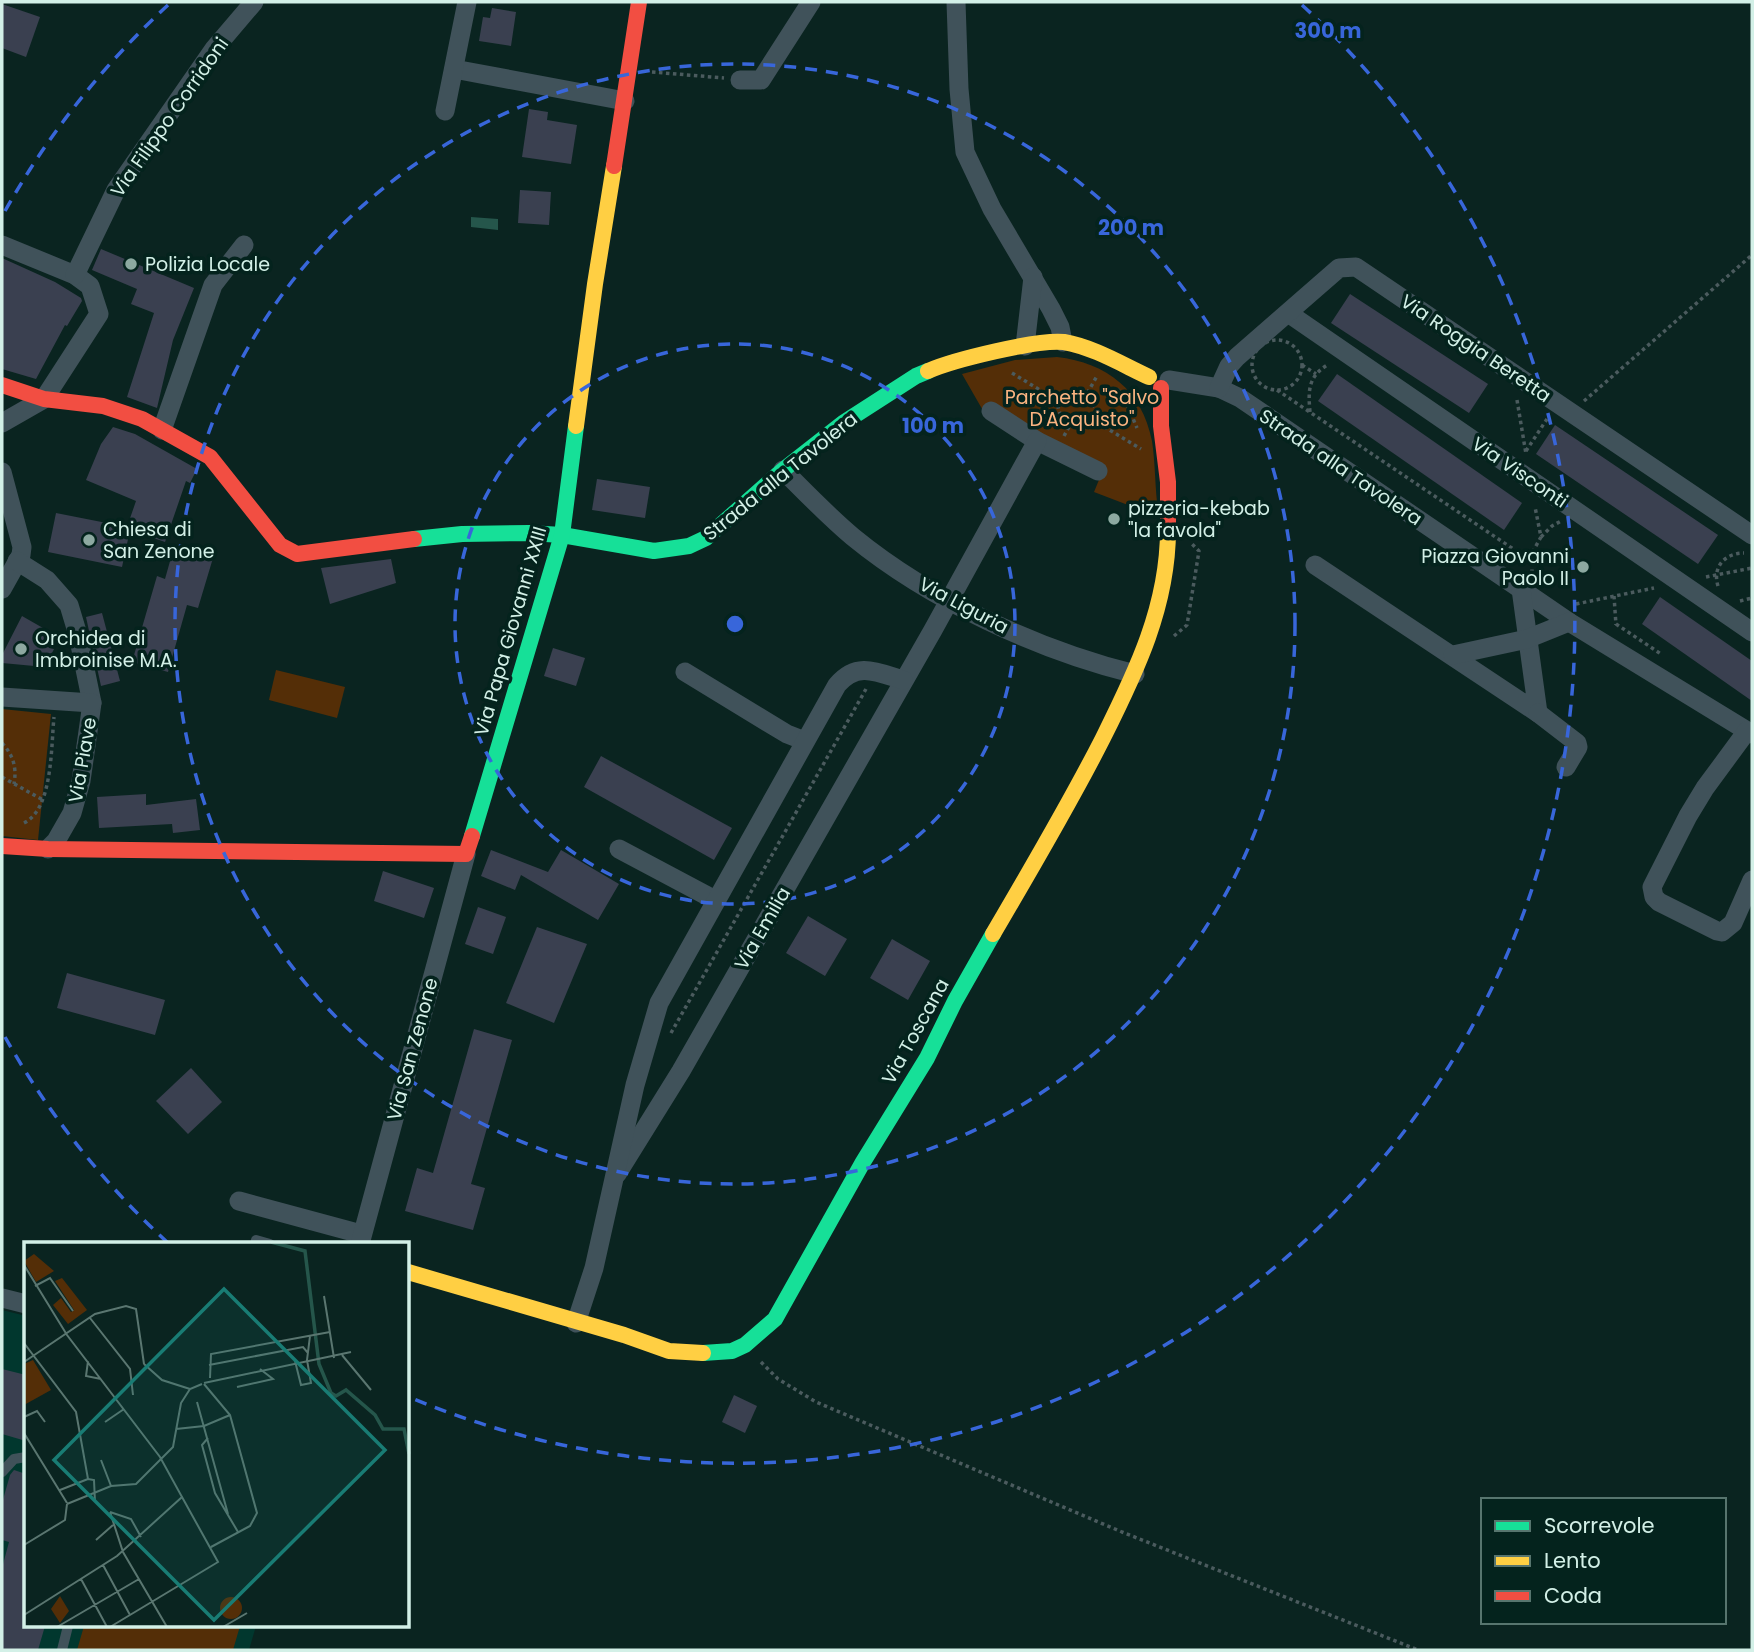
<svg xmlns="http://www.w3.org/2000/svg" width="1754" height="1652" viewBox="0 0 1754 1652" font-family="Poppins,sans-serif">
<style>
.built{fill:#01372e}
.green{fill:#542e07}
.water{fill:#25564b}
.building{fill:#3a4050}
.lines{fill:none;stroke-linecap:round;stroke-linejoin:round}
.path{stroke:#4b5b5e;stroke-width:3.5;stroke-dasharray:3.5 3.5;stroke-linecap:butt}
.lane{stroke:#40525a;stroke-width:10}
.street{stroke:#40525a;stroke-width:19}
.fast{stroke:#16e098;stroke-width:16}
.slow{stroke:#ffcf43;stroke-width:16}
.jam{stroke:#f24e42;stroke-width:16}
.ring{fill:none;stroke:#3866da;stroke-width:3.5;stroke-dasharray:12 9}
.poi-dot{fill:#8da9a1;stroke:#04231d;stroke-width:2.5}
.labels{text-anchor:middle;stroke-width:7;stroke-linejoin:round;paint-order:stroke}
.street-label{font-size:19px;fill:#d3f0e7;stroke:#04231d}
.poi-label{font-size:19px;fill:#d3f0e7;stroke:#04231d;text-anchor:start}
.park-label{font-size:19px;fill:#fbb481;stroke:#04231d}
.inset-river{fill:none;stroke:#25564b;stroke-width:3.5}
.inset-road{fill:none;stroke:#5a7670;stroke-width:2}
.view{fill:#197c74;fill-opacity:0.15;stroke:#197c74;stroke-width:3.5}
.inset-edge{fill:none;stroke:#d3f0e7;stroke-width:3.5}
.centre{fill:#3866da;stroke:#04231d;stroke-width:3.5}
.ring-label{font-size:21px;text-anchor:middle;font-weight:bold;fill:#3866da;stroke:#04231d;stroke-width:7;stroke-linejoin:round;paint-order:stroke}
</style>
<rect width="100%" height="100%" fill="#0a2420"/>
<polygon class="built" points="2,1310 26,1316 26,1626 256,1626 249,1650 2,1650"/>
<g class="green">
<path d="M1057 357C1107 363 1142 390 1152 441 1155 461 1155 482 1157 502H1143L1141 510 1094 492 1103 470 985 414 962 374 1015 360Z"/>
<polygon points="276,670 345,687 337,718 269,700"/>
<polygon points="2,709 51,714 38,840 2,836"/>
<polygon points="84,1626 240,1626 233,1650 77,1650"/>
</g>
<polygon class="water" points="471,217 498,219 498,230 471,227"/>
<g class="building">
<polygon points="2,4 40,17 26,57 2,48"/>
<polygon points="492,8 516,12 511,46 479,41 483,17 490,18"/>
<polygon points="529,109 548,112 547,120 577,125 571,164 522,157"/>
<polygon points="520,190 551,192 549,225 518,223"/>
<polygon points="101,249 194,288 173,340 157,408 127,397 154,313 131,304 137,289 92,270"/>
<polygon points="2,258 55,282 81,298 82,301 67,326 65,325 36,379 2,369"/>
<polygon points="1350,294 1488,384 1469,413 1331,323"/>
<polygon points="1337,374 1522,503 1504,530 1318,401"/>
<polygon points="1555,425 1718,535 1698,564 1536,454"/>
<polygon points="113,427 135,434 197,469 190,483 186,481 165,542 130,530 122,567 48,552 56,513 127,527 136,501 86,480 101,444"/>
<polygon points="597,479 650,487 645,518 592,510"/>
<polygon points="174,547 213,558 198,608 187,605 168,672 132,662 157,576 165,579"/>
<polygon points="391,559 396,583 330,604 321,568"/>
<polygon points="1660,597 1752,661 1752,701 1642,624"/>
<polygon points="102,613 120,681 101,686 86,617"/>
<polygon points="22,616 50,632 42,645 54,649 45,667 2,663 2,655"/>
<polygon points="553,648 585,658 576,686 544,676"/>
<polygon points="601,756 732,828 714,860 584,787"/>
<polygon points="146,794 146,805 196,799 200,830 173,833 172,824 99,828 97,797"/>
<polygon points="491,850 548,872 561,850 619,884 598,920 521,875 515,890 481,876"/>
<polygon points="383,871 434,888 424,918 374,901"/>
<polygon points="478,907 506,917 493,954 465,944"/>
<polygon points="808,916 847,939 825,976 786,953"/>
<polygon points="537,927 587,944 554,1023 506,1003"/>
<polygon points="892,939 930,961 908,1000 870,978"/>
<polygon points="67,973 165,1000 155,1035 57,1008"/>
<polygon points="474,1029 512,1040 471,1184 485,1188 473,1230 405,1211 417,1168 433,1173"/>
<polygon points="191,1068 222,1102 188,1134 156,1101"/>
<polygon points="2,1369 26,1375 26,1441 2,1434"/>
<polygon points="734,1395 757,1406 745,1433 722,1422"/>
<polygon points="14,1470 26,1474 26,1626 45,1626 38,1650 2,1650 2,1568 9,1542 2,1540 2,1503 10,1475"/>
</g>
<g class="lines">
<g class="path">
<polyline points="652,72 724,78"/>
<circle cx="1277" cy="365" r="25"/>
<polyline points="1302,365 1316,374"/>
<polyline points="1012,373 1058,401"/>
<polyline points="1117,389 1123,395 1137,428"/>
<polyline points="1277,390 1531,561"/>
<path d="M1067 393C1080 394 1095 403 1100 415 1096 446 1036 413 1067 393Z"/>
<polyline points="1084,399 1097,376"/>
<polyline points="1517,400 1526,454"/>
<polyline points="1584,401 1752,255"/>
<path d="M1310 412C1308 390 1308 376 1329 364"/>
<polyline points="1098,423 1141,449"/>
<polyline points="1064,436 1071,423"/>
<polyline points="1526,451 1547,419"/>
<polyline points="1541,537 1552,526 1561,521"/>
<polyline points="1532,573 1532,553 1541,537 1535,507"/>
<polyline points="1706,577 1752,568"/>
<path d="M1718 586C1712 567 1725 553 1744 553"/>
<polyline points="1614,596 1616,625"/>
<polyline points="1740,601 1752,598"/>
<polyline points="1576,604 1654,588"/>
<polyline points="1616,624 1661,654"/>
<polyline points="1174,636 1187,625 1199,551 1191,543"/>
<path d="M2 743C13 755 17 767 14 784"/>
<polyline points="2,777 43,800"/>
<path d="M24 823C53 809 51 746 54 717"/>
<polyline points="671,1033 866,689"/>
<polyline points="761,1362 778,1379 816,1402 1122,1532 1418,1650"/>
</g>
<g class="lane">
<polyline points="255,1244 256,1240 270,1244"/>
<polyline points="2,1472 14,1459 26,1457"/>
<polyline points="62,1650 68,1626"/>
</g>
<g class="street">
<polyline points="956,2 959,89 965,152 992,209 1051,309 1060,327 1063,342"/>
<polyline points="454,69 625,101"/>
<polyline points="740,80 761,80 811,2"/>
<polyline points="445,111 467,2"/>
<polyline points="2,245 75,275 90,286 99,314 44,399 2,423"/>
<polyline points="75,275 116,190 214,49 254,2"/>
<polyline points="1288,313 1752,632"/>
<polyline points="1025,346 1033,277"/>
<polyline points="1169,380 1219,388 1240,398 1569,622 1752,734"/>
<polyline points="1219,388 1229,366 1237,357 1339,268 1356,267 1752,535"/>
<polyline points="991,411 1037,441 1098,471"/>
<polyline points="162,430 213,285 244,245"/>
<path d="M783 470C806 493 828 516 853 537 930 600 1038 650 1135 674"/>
<polyline points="2,472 22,547 21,555 2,589"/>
<polyline points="17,561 47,580 69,605 78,635 92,703 81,781 72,813 56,841 48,849"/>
<polyline points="1315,565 1538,713 1521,589"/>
<polyline points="1453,655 1527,639 1569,622"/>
<polyline points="685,672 787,734 805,741"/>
<polyline points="2,697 92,703"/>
<polyline points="1538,713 1577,743 1578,747 1566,767"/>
<polyline points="1747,731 1705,788 1688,816 1652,887 1654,897 1659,902 1717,931 1722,932 1733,923 1752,880"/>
<polyline points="619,849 715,900"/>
<polyline points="617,1174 681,1071 933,630 1037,441"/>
<polyline points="239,1201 361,1234"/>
<polyline points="360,1244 466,854"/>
<polyline points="2,1298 26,1304"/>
<path d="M576 1323 594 1268 635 1085 659 1003 837 685C857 661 877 672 903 680"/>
</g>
<g class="fast">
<polyline points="414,539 462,534 529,533 562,535 654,551 689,546 706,538 783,470 843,423 916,376 928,371"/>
<polyline points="472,836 562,535 576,426"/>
<polyline points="703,1353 732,1351 745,1345 775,1319 863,1162 927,1058 955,1001 993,934"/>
</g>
<g class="slow">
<path d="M928 371C953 360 1038 339 1064 342 1093 347 1123 365 1149 377"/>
<polyline points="576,426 595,284 614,166"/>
<path d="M993 934C1031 869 1069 805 1103 738 1136 672 1168 606 1168 530"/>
<polyline points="408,1272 624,1335 669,1351 703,1353"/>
</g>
<g class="jam">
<polyline points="614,166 639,2"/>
<polyline points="2,385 44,399 103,406 142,419 210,457 280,545 297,554 414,539"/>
<polyline points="1161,388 1161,426 1168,482 1168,530"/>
<polyline points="2,846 48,849 466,854 472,836"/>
</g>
</g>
<g class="ring">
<circle cx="735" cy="624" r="280"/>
<circle cx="735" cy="624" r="560"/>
<path d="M168 1243A839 839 0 0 1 5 1037M5 211A839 839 0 0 1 168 5M1302 5A839 839 0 0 1 414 1399"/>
</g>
<g class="poi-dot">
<circle cx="131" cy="264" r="7"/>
<circle cx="1114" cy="519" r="7"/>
<circle cx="89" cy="540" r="7"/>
<circle cx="1583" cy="567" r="7"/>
<circle cx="21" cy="649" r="7"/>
</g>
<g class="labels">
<g class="street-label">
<text transform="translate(169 117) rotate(-55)" y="7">Via Filippo Corridoni</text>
<text transform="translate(1476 348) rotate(34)" y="7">Via Roggia Beretta</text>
<text transform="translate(1341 467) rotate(34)" y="7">Strada alla Tavolera</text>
<text transform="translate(1520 472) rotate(34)" y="7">Via Visconti</text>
<text transform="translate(780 476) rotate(-39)" y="7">Strada alla Tavolera</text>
<text transform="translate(964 605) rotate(28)" y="7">Via Liguria</text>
<text transform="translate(510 631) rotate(-74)" y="7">Via Papa Giovanni XXIII</text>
<text transform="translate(82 760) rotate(-80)" y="7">Via Piave</text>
<text transform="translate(762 928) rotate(-60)" y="7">Via Emilia</text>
<text transform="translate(915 1031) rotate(-61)" y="7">Via Toscana</text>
<text transform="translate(412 1049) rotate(-75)" y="7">Via San Zenone</text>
</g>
<g class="poi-label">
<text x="145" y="271">Polizia Locale</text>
<text x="1128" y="515">pizzeria-kebab<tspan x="1128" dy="22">"la favola"</tspan></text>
<text x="103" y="536">Chiesa di<tspan x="103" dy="22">San Zenone</tspan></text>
<text x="1569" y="563" text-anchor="end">Piazza Giovanni<tspan x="1569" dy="22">Paolo II</tspan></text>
<text x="35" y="645">Orchidea di<tspan x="35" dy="22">Imbroinise M.A.</tspan></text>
</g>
<g class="park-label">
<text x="1082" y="404">Parchetto "Salvo<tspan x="1082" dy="22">D'Acquisto"</tspan></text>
</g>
</g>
<g transform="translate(24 1242)">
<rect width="385" height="385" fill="#0a2420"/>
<path d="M10 12 30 29 12 40 0 19ZM38 36 63 68 44 82 29 63 37 56 47 70 50 68 31 39ZM9 118 27 148 0 163V122ZM36 354 45 369 36 381 27 367ZM196 366a11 11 0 1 1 22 0a11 11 0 1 1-22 0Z" fill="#542e07"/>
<path class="inset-river" d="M247 0 281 9 295 122 307 151 312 154 322 148 351 173 359 187H380L385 212"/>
<path class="inset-road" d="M0 23 43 93 136 215 158 255 93 314 0 373M11 44 26 36 49 69M300 54 310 116M66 76 106 127 109 153M0 101 52 170 64 237M318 113 347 148M64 119 62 134 77 137M271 119 277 143 287 141 283 118 286 94M0 120 71 72 102 64 112 67 120 122M120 122 138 138 166 147M185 123 279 105 284 111M186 136 187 112 306 90M180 141 327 110M180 142 206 173 233 271 226 284 187 305M213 145 249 137 236 127M173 160 204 272M0 175 13 169 21 180M81 180 100 167M152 187 180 184 206 173M0 191 43 261M184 196 178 203 191 251 214 290M77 218 87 244M64 237 70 238 71 260M36 248 64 237M43 262 87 244 112 242 149 205 157 161 166 147 178 142M86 270 99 310 143 385M86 270 107 277 117 295M72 298 89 283M0 303 41 278 43 262M79 323 106 373M57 337 83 385M33 385 115 337M86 385 194 320 158 255M199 385 223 371"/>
<path class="view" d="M200 47 361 208 190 378 30 218Z"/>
<rect width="385" height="385" class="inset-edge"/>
</g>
<circle cx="735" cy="624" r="10" class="centre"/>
<g class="ring-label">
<text x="1328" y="38">300 m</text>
<text x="1131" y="235">200 m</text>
<text x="933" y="433">100 m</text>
</g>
<rect width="1754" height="1652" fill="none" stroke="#d3f0e7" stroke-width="7"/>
<rect x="1481" y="1498" width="245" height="126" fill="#04231d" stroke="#57756e" stroke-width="2"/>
<rect x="1495" y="1521" width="35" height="10" fill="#16e098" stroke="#57756e" stroke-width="2"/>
<text x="1544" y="1533" font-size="21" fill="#d3f0e7">Scorrevole</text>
<rect x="1495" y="1556" width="35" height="10" fill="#ffcf43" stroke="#57756e" stroke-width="2"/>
<text x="1544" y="1568" font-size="21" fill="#d3f0e7">Lento</text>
<rect x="1495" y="1591" width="35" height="10" fill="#f24e42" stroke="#57756e" stroke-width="2"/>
<text x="1544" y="1603" font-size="21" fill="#d3f0e7">Coda</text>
</svg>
